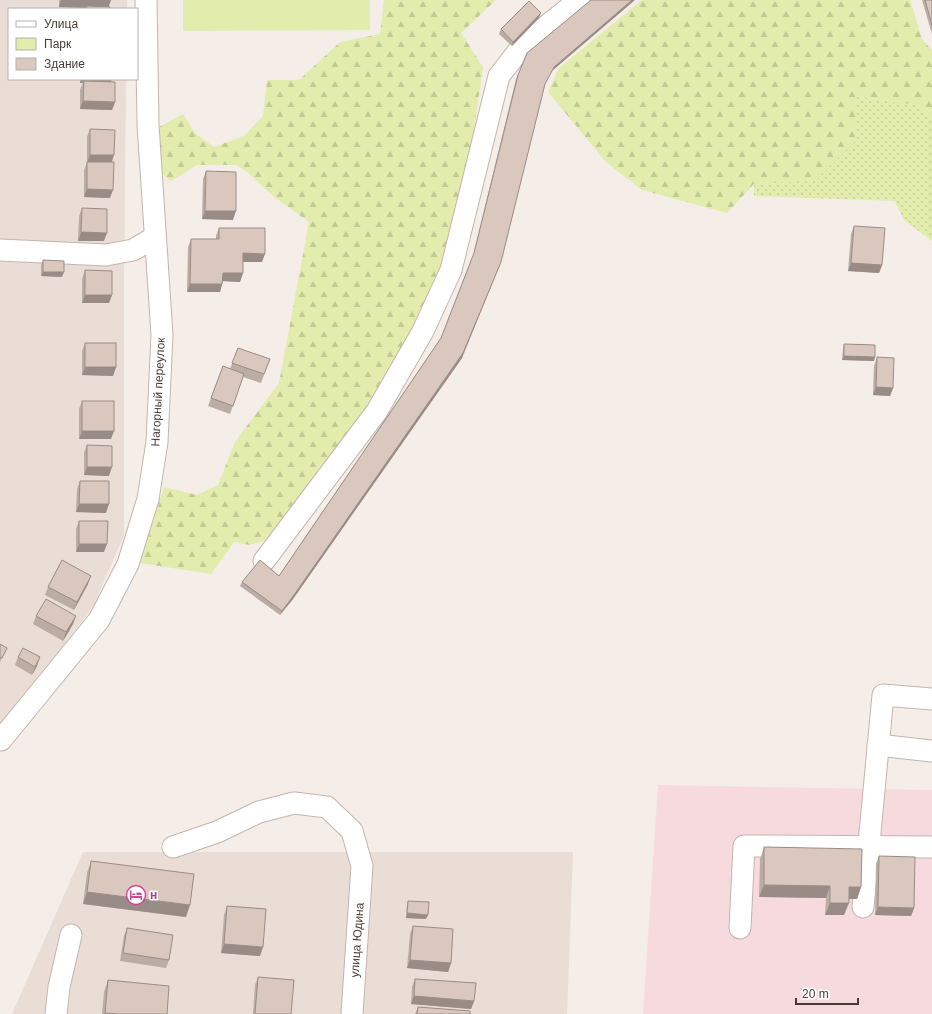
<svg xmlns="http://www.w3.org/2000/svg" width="932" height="1014" viewBox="0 0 932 1014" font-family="Arial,sans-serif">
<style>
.residential{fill:#e9ddd5}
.medical{fill:#f6dade}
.grass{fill:url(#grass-dots)}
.forest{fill:url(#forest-firs)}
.green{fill:#e1ecad}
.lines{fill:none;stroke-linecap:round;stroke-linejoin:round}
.minor-casing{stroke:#c4b5ac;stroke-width:23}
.minor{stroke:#fff;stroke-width:21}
.wall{fill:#bbaca4}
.shaded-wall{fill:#998c86}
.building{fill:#dac8bf;stroke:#998c86}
.labels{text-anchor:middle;stroke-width:3;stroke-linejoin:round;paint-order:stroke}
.street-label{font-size:12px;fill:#493c35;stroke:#fff}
.hotel-label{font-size:12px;font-weight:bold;fill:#b23c85;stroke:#fff;text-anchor:start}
</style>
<defs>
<pattern id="grass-dots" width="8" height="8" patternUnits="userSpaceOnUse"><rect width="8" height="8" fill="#e1ecad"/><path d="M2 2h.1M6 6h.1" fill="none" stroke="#c3cb95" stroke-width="1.8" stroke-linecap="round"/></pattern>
<pattern id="forest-firs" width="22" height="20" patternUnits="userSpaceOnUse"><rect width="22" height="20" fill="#e1ecad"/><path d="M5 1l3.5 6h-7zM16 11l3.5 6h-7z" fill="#c3cb95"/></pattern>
</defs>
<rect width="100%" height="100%" fill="#f5ede7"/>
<g class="residential">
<polygon points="0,0 127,0 127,9 9,9 9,79 126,79 124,287 124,535 93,607 29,690 0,738"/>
<polygon points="83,852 573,852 567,1014 12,1014"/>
</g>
<polygon class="medical" points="658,785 932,790 932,1014 643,1014"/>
<polygon class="grass" points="854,96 917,105 932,120 932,241 904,220 895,201 754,196 754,184 815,180 855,141"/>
<g class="forest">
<polygon points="384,0 496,0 461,33 483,67 458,240 421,333 285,536 249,545 234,542 211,574 140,563 164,487 197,495 218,485 235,442 279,383 309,222 273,196 246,171 236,165 197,165 171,181 161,173 159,127 183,114 195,133 214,147 244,136 263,116 267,80 299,80 340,42 380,34"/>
<polygon points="642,0 910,0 922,39 932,50 932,120 917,105 855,96 855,141 815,181 754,184 727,213 642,190 606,162 548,92 559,68"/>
</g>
<polygon class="green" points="183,0 370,0 370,30 183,31"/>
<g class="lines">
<defs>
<g id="minor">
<polyline points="0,250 106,255 133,250 155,237"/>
<polyline points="264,561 377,411 423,331 451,270 499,76 523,45 579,0"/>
<polyline points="1,740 99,620 128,564 148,499 157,442 162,335 148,125 146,0"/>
<polyline points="878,745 932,751"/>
<polyline points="173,847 217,832 259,812 294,803 327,807 352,831 362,866 352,1014"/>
<polyline points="863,907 883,695 932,699"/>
<polyline points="740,928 744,846 932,847"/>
<polyline points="56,1014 59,987 71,935"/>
</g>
</defs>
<use href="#minor" class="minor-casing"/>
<use href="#minor" class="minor"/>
</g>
<g class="wall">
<polygon points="59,0 111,0 109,6 110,9 86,9 86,8 59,7"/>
<polygon points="922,0 932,0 932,34"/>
<polygon points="539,18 512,46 499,34 501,29"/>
<polygon points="527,53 552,71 544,86 462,358 293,599 280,615 240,586 242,582 279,576 441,338 473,256 516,79"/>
<polygon points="80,79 112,79 111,82 115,102 112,110 80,109 80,90 83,83 80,83"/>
<polygon points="90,129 114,155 112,162 110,198 84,197 84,170 87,163 87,137"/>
<polygon points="206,171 233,220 202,219 203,179"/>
<polygon points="82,208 104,241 78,241 79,216"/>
<polygon points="854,226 882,265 879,273 848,271 851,234"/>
<polygon points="219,228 262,262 243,262 243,273 240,282 223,281 222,284 220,292 187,292 188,247 191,239 216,239 216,236"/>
<polygon points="43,260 62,277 41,276 41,265"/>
<polygon points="85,270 112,295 109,303 82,303 82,279"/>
<polygon points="85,343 116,367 113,376 82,375 82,351"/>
<polygon points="844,344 874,361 842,360 843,348"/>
<polygon points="238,348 270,359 261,383 243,377 230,414 208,406 223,366 230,369"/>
<polygon points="877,357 893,388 890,396 873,395 874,366"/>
<polygon points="82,401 111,439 79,439 79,409"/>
<polygon points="87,445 109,476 84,475 84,453"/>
<polygon points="80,481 106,513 76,512 77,489"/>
<polygon points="79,521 104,552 76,552 76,529"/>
<polygon points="88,584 74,610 45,595 48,587"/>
<polygon points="36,616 73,624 63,641 33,624"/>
<polygon points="0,644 7,648 0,662"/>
<polygon points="18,657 37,666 32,675 15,665"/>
<polygon points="764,847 861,887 857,899 849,899 844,915 825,915 826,898 759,897 760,859"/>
<polygon points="879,856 914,908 911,916 875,915 876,864"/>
<polygon points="91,861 186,917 83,904 87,873"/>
<polygon points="408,901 426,919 406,918 407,905"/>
<polygon points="227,906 260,956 221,953 224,915"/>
<polygon points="413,926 451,963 448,972 407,968 410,934"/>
<polygon points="127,928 169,960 166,968 120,961 124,936"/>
<polygon points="258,977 291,1014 253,1014 255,985"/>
<polygon points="415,979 474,1001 471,1009 411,1004 412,987"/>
<polygon points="108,980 167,1014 102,1014 104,992"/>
<polygon points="418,1007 470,1014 415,1014"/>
</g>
<g class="shaded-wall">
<polygon points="61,0 111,0 108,8 87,6 86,8 59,7"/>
<polygon points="632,0 635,0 552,71 543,89 554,67"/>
<polygon points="541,13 539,18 512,46 513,42"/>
<polygon points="81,79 112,79 110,84 84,81 83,83 80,83"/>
<polygon points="83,101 115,102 112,110 80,109"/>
<polygon points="90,155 114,155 111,163 87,163"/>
<polygon points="87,189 113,190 110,198 84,197"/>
<polygon points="205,211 236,211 233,220 202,219"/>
<polygon points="81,232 107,233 104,241 78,241"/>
<polygon points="243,253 265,254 262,262 240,262"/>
<polygon points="501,262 462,358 293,599 280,615 282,611"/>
<polygon points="851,263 882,265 879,273 848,271"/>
<polygon points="43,272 64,272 62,277 41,276"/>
<polygon points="223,273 243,273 240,282 220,281"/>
<polygon points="190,284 222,284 220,292 187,292"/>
<polygon points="85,295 112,295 109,303 82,303"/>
<polygon points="844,356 875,357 874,361 842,360"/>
<polygon points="85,367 116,367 113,376 82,375"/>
<polygon points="876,387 893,388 890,396 873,395"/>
<polygon points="82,431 114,431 111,439 79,439"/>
<polygon points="87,467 112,467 109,476 84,475"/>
<polygon points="79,504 109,504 106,513 76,512"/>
<polygon points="79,544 107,544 104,552 76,552"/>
<polygon points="91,576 88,584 74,610 77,602"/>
<polygon points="76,616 73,624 63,641 66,632"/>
<polygon points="40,657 37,666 32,675 35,667"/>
<polygon points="764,885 830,886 826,898 759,897"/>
<polygon points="849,887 861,887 857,899 845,899"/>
<polygon points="87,892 190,905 186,917 83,904"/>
<polygon points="830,903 849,903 844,915 825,915"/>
<polygon points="878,907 914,908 911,916 875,915"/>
<polygon points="407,913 428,915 426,919 406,918"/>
<polygon points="224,944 263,947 260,956 221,953"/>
<polygon points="410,960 451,963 448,972 407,968"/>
<polygon points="414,996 474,1001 471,1009 411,1004"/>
</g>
<g class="building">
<polygon points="591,0 632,0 554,67 545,84 501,262 463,353 294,595 282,611 242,582 260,560 279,576 441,338 474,253 518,75 527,53"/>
<polygon points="925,0 932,0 932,25"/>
<polygon points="529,1 541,13 513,42 501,29"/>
<polygon points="87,6 110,7 110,9 87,9"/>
<polygon points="84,81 115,82 115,102 83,101"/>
<polygon points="90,129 115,130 114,155 90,155"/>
<polygon points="87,162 114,162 113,190 87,189"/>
<polygon points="206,171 236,172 236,211 205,211"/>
<polygon points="82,208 107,209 107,233 81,232"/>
<polygon points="854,226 885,228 882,265 851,263"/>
<polygon points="219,228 265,228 265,254 243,253 243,273 223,273 222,284 190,284 191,239 219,239"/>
<polygon points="43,260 64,261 64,272 43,272"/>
<polygon points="85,270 112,271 112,295 85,295"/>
<rect x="85" y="343" width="31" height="24"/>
<polygon points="844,344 875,345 875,357 844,356"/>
<polygon points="238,348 270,359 264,374 232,363"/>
<polygon points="877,357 894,358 893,388 876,387"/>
<polygon points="223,366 244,374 233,406 211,398"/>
<rect x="82" y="401" width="32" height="30"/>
<polygon points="87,445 112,446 112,467 87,467"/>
<polygon points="80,481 109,481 109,504 79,504"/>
<polygon points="79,521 108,521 107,544 79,544"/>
<polygon points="62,560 91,576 77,602 48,587"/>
<polygon points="46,599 76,616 66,632 36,616"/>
<polygon points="0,644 7,648 2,658 0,657"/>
<polygon points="23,648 40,657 35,667 18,657"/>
<polygon points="764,847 862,849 861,887 849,887 849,903 830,903 830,886 764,885"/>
<polygon points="879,856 915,857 914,908 878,907"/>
<polygon points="91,861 194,874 190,905 87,892"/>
<polygon points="408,901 429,902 428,915 407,913"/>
<polygon points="227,906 266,909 263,947 224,944"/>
<polygon points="413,926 453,929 451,963 410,960"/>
<polygon points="127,928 173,935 169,960 123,953"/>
<polygon points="258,977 294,980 291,1014 255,1014"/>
<polygon points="415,979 476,983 474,1001 414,996"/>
<polygon points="108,980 169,986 167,1014 118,1014 105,1013"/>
<polygon points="418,1007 470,1011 470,1014 417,1014"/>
</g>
<defs>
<symbol id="hotel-ring" viewBox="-11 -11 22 22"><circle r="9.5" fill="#fff" stroke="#d1479c" stroke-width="1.5"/><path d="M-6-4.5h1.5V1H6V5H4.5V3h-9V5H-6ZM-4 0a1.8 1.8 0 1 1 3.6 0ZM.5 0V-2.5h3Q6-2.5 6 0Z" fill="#d1479c"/></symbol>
</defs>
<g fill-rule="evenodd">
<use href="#hotel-ring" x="125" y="884" width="22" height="22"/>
</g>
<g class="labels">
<g class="street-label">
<text transform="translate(158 392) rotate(-87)" y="4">Нагорный переулок</text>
<text transform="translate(357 940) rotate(-86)" y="4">улица Юдина</text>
</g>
<g class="hotel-label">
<text x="150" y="899">н</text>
</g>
</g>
<rect x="8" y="8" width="130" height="72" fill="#ffffff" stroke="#b6b1ae"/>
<rect x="16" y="21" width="20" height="6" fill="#ffffff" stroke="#b6b1ae"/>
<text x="44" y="28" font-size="12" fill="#493c35">Улица</text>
<rect x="16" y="38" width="20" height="12" fill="#e1ecad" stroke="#b6b1ae"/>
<text x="44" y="48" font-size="12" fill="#493c35">Парк</text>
<rect x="16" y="58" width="20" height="12" fill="#dac8bf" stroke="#b6b1ae"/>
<text x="44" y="68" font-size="12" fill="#493c35">Здание</text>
<path d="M796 998v6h62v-6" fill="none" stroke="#493c35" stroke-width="2"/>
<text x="802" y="998" font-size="12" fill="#493c35" stroke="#ffffff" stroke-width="3" paint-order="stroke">20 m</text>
</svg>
